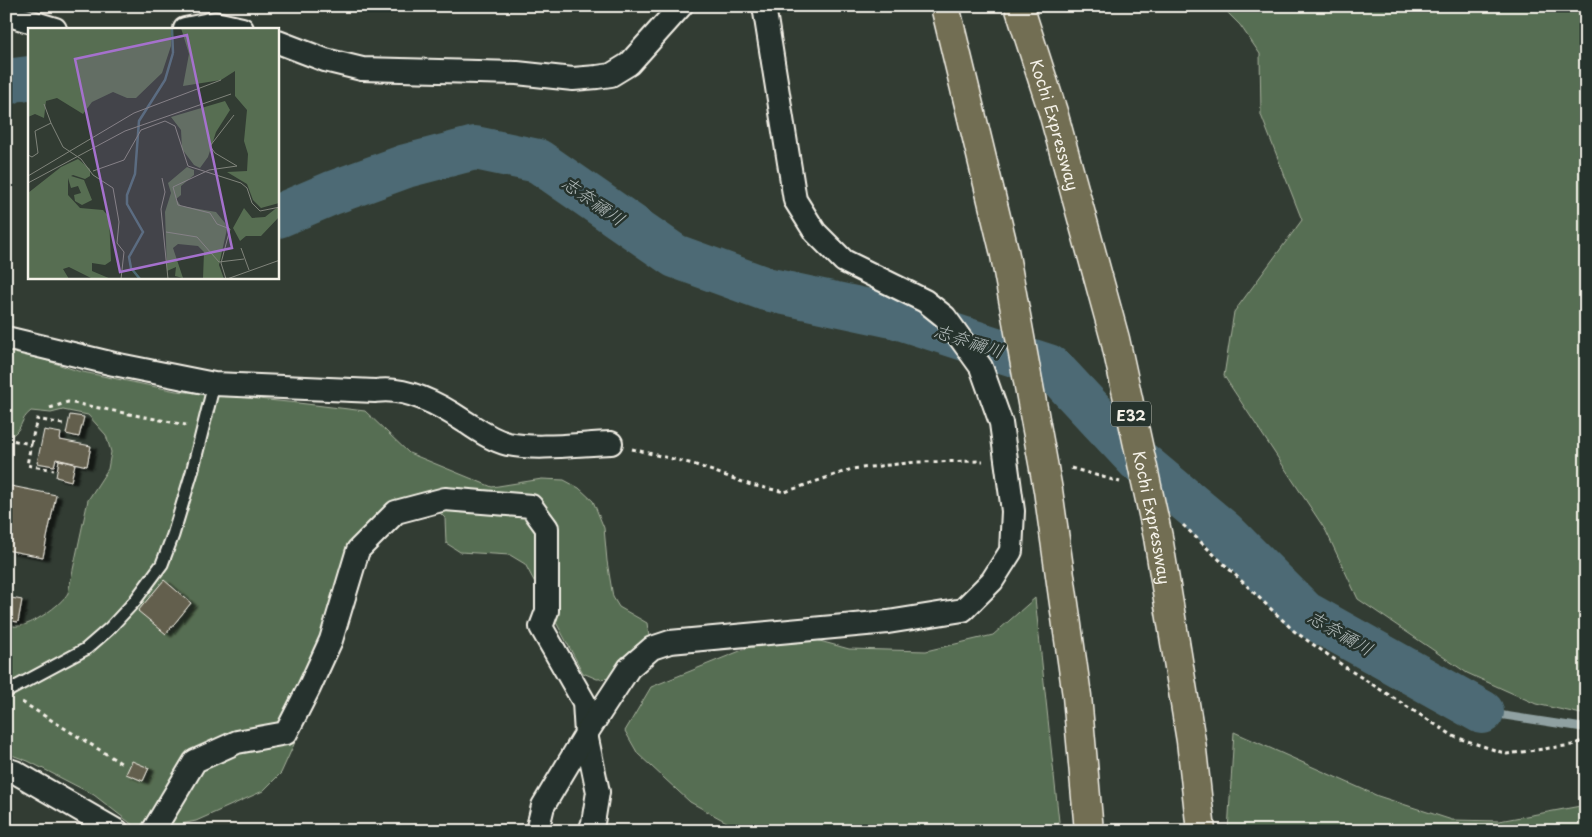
<svg xmlns="http://www.w3.org/2000/svg" width="1592" height="837" font-family="'Playpen Sans','Klee One',sans-serif">
  <style>
    .green { fill: #576e52; stroke: #a6b09d }
    .lines { fill: none; stroke-linecap: round; stroke-linejoin: round }
    .stream { stroke: #90a1a2; stroke-width: 8 }
    .river { stroke: #4e6b74; stroke-width: 44 }
    .building { fill: #645e4d; stroke: #f4f1e8; filter: url(#shadow) }
    .service-casing { stroke: #f4f1e8; stroke-width: 15 }
    .minor-casing { stroke: #f4f1e8; stroke-width: 26 }
    .path { stroke: #f4f1e8; stroke-width: 3; stroke-dasharray: 4 4; stroke-linecap: butt }
    .service { stroke: #26332d; stroke-width: 11 }
    .minor { stroke: #26332d; stroke-width: 22 }
    .motorway-bridge-casing { stroke: #f4f1e8; stroke-width: 31; stroke-linecap: butt }
    .motorway-bridge { stroke: #726e52; stroke-width: 28 }
    .labels { text-anchor: middle; dominant-baseline: central; stroke-width: 5; stroke-linejoin: round; paint-order: stroke }
    .shield { fill: #26332d; stroke: #b6b8b0; stroke-width: 1 }
    .shield-label { font-size: 15px; font-weight: bold; fill: #f4f1e8 }
    .street-label { font-size: 16px; fill: #f4f1e8; stroke: #26332d }
    .water-label { font-size: 18px; font-style: italic; fill: #b2bbba; stroke: #26332d }
    .inset-river { fill: none; stroke: #4e6b74; stroke-width: 2.5 }
    .inset-road { fill: none; stroke: #80847b; stroke-width: 1 }
    .view { fill: #a571cd; fill-opacity: 0.15; stroke: #a571cd; stroke-width: 2.5 }
    .inset-edge { fill: none; stroke: #f4f1e8; stroke-width: 2.5 }
  </style>
  <defs>
    <filter id="shadow"><feDropShadow dx="5.5" dy="3" stdDeviation="1" flood-color="#0009"/></filter>
  </defs>
  <rect width="100%" height="100%" fill="#323c33"/>
  <filter id="ink" filterUnits="userSpaceOnUse"><feTurbulence type="fractalNoise" baseFrequency=".02" numOctaves="2"/><feDisplacementMap in="SourceGraphic" scale="10" xChannelSelector="R" yChannelSelector="G"/><feConvolveMatrix kernelMatrix="1 2 1 2 8 2 1 2 1" color-interpolation-filters="sRGB"/></filter>
  <g filter="url(#ink)">
    <g class="green">
      <path d="M1221 6H1586V715L1536 704 1467 673 1358 599 1326 531 1224 376 1234 312 1302 220 1261 115 1260 54 1240 25Z"/>
      <path d="M6 347 78 371 176 391 298 403 365 411 409 453 492 487 542 479 564 480 579 488 593 501 604 528 607 561 613 597 619 607 647 623 649 637 615 678 597 679 583 673 525 564 510 555 460 552 446 543 445 518 437 510H418L377 538 364 562 319 689 281 773 263 791 196 821 147 831 134 826 94 795 28 761 6 753V624C10 625 14 627 18 626 31 626 61 605 68 593L88 500 108 469 111 452 106 435 88 415 63 410 51 413 31 411C19 420 24 428 11 436L6 435Z"/>
      <path d="M1035 598 1060 831H743L690 802 638 754 625 731 651 687 787 632 849 649 926 651 993 635Z"/>
      <path d="M1234 732 1378 796 1452 820 1499 821 1586 805V831H1228Z"/>
    </g>
    <g class="lines">
      <path class="stream" d="M1482 712 1586 728"/>
      <g class="river">
        <path d="M6 84 13 80 29 78"/>
        <path d="M278 216 332 193 406 166 475 148 538 161 675 256 766 289 897 317 1048 366 1054 370 1138 460 1224 532 1305 613 1482 712"/>
      </g>
    </g>
    <g class="building">
      <path d="M70 415 84 417 79 437 66 434Z"/>
      <path d="M44 430 61 433 60 440 91 446 87 466 56 459 54 466 37 463Z"/>
      <path d="M59 460 75 464 71 481 56 477Z"/>
      <path d="M6 485 56 495 43 557 6 550Z"/>
      <path d="M164 580 191 603 166 634 138 611Z"/>
      <path d="M6 597 22 600 18 622 6 620Z"/>
      <path d="M132 761 149 768 143 781 126 774Z"/>
    </g>
    <g class="lines">
      <defs>
        <path id="service" d="M6 692 86 649 109 629 134 602 162 564 173 535 192 472 214 384"/>
        <g id="minor">
          <path d="M6 14 55 29"/>
          <path d="M185 29 215 23 242 29"/>
          <path d="M278 42 325 60 362 69 517 73 573 79 597 77 611 75 629 64 681 6"/>
          <path d="M6 338 114 364 214 384 375 391C405 386 439 404 464 421 477 429 491 440 508 444 538 450 580 444 611 443"/>
          <path d="M6 769 15 772 117 831"/>
          <path d="M153 831 195 761 237 742 286 733 309 688 331 640 358 550 396 512 445 499 531 506 547 528V611L541 627 584 702 586 734 598 792 593 823 590 831"/>
          <path d="M537 831 543 806 586 734 629 668 652 648 670 642 888 622 963 610 992 581 1011 551 1013 511 1001 423 981 367 945 317 925 301 844 261 815 232 795 200 764 6"/>
        </g>
      </defs>
      <use href="#service" class="service-casing"/>
      <use href="#minor" class="minor-casing"/>
      <g class="path">
        <path d="M50 408 68 402 186 425"/>
        <path d="M6 439 31 444 27 465 54 470"/>
        <path d="M31 444 37 419 63 424"/>
        <path d="M632 449 693 464 751 485 785 492 852 469 917 462 983 461"/>
        <path d="M1071 468 1120 482"/>
        <path d="M1183 525 1294 631 1348 669 1455 737 1507 754 1572 745 1586 739"/>
        <path d="M22 702 124 765"/>
      </g>
      <use href="#service" class="service"/>
      <use href="#minor" class="minor"/>
      <defs>
        <g id="motorway-bridge">
          <path d="M945 6 1004 250 1048 490 1077 696 1089 831"/>
          <path id="s1" d="M1019 6 1053 112 1115 339 1158 537 1191 741 1201 831"/>
        </g>
      </defs>
      <use href="#motorway-bridge" class="motorway-bridge-casing"/>
      <use href="#motorway-bridge" class="motorway-bridge"/>
    </g>
  </g>
  <g class="labels">
    <rect class="shield" x="1111" y="401.5" width="40" height="25" rx="4"/>
    <g class="shield-label">
      <text x="1131" y="414">E32</text>
    </g>
    <g class="street-label">
      <text stroke="none"><textPath href="#s1" startOffset="124">Kochi Expressway</textPath></text>
      <text stroke="none"><textPath href="#s1" startOffset="529">Kochi Expressway</textPath></text>
    </g>
    <g class="water-label">
      <text transform="translate(594 200) rotate(35)">志奈禰川</text>
      <text transform="translate(969 340) rotate(18)">志奈禰川</text>
      <text transform="translate(1341 632) rotate(30)">志奈禰川</text>
    </g>
  </g>
  <g transform="translate(28 28)">
    <rect width="251" height="251" fill="#323c33"/>
    <path d="M0 0H143V18L134 45 108 70H99L85 64 64 74 55 86 29 70 18 73 16 90 7 86 0 89ZM153 0H251V175L233 180 225 172 219 156 199 144 219 143 220 126 216 113 219 82 207 68V43L193 52 155 58 161 26ZM197 73 202 82 188 104 180 129 172 140 166 137 154 121 153 102 143 89ZM50 131 62 141V148L57 151 45 147 43 148 56 152 64 172 54 177 47 173 46 167 53 165 50 158 43 160 40 150V167L52 180 75 182 81 189 83 233 77 237 64 235V243L83 251H65L41 239 35 241 41 251H0V165L33 139ZM159 139 166 142V147L153 158V167L148 171 153 178 188 184 197 195 199 201 191 237 196 251H175L176 224 170 218 150 216 145 220 155 250 147 248 148 239 139 243 137 184 143 165 140 155ZM251 178V189L233 208H218L212 213 205 200 216 180 224 190 237 189Z" fill="#576e52"/>
    <path class="inset-river" d="M144 0 145 25M112 251 103 240 101 229 115 204 99 176V167L107 146 111 93 137 52 145 25"/>
    <path class="inset-road" d="M16 76 23 95M0 127 4 129 10 125 7 103 23 95 35 119 53 131 65 147 85 160 91 194 89 215 96 224 93 251M65 143 96 132 113 102 137 93 147 98 160 138 213 155 219 160 224 175 232 183 252 179M0 148 106 85 193 52M134 150 137 164 133 181 140 251M0 155 97 103 203 66M138 204 169 209 191 234 216 231M213 220 221 242M198 251 193 235 202 201 189 196 182 185 150 177 145 159 181 142 209 138 187 125 182 118 206 87M199 251 252 232"/>
    <path class="view" d="M159 7 204 220 92 244 47 31Z"/>
    <rect width="251" height="251" class="inset-edge"/>
  </g>
  <rect width="1592" height="837" fill="none" stroke="#26332d" stroke-width="25"/>
  <rect x="12" y="12" width="1567" height="812" fill="none" stroke="#f4f1e8" stroke-width="2" filter="url(#ink)"/>
</svg>
